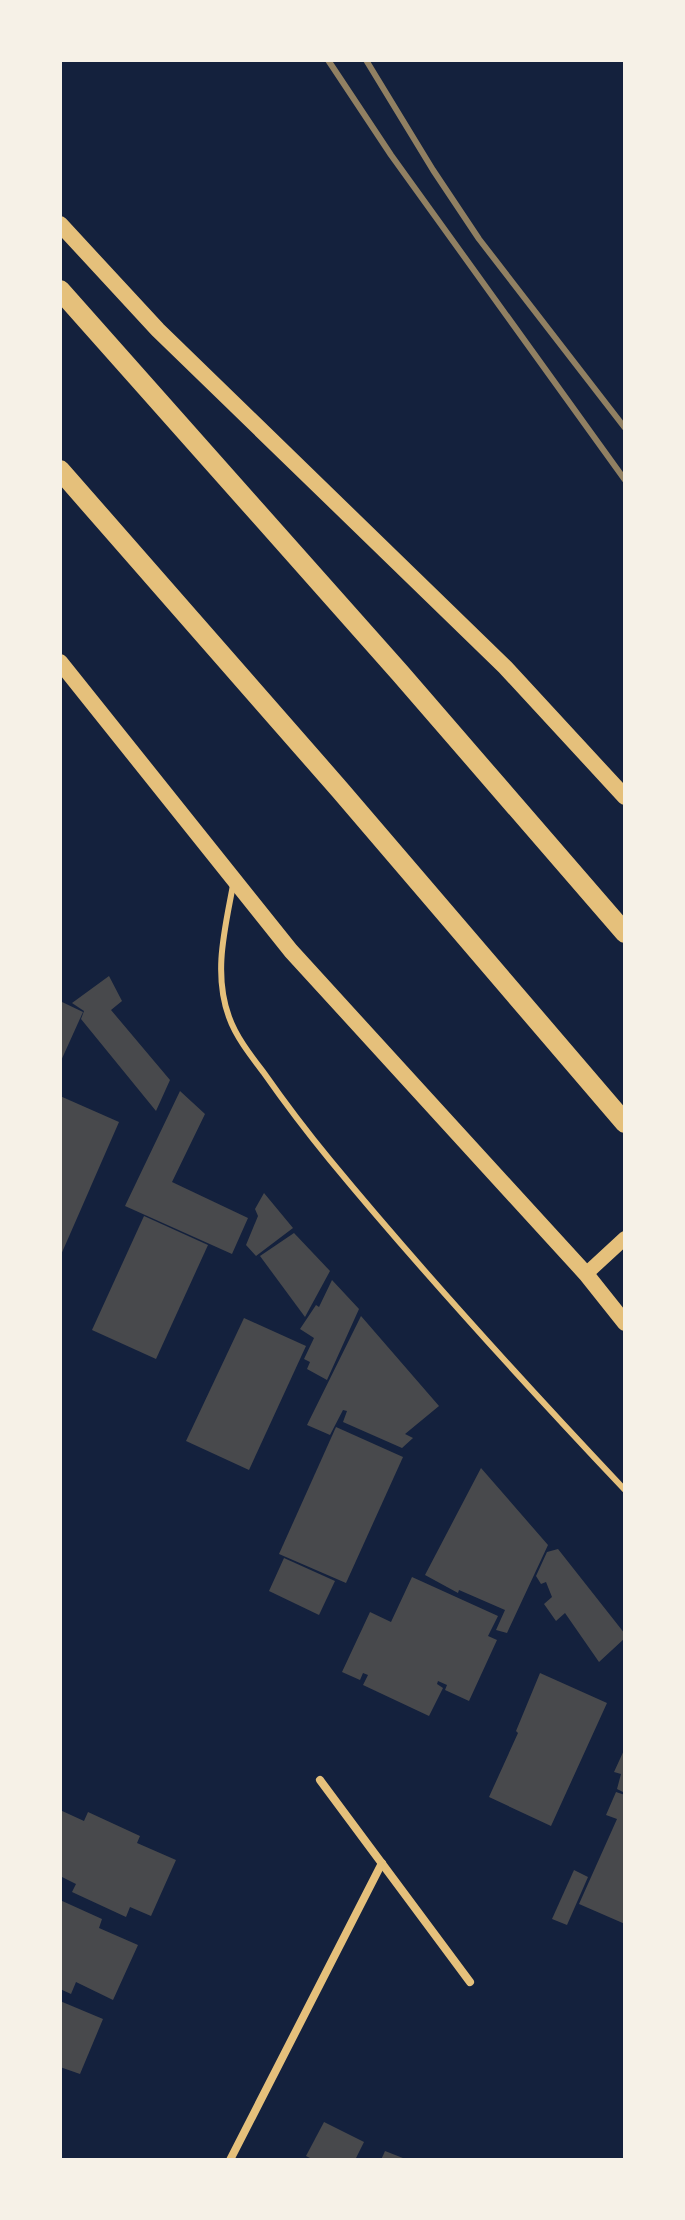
<svg xmlns="http://www.w3.org/2000/svg" width="685" height="2220" font-family="Roboto,sans-serif">
  <style>
    .building { fill: #48494c }
    .lines { fill: none; stroke-linecap: round; stroke-linejoin: round }
    .service { stroke: #e5c07b; stroke-width: 6 }
    .minor { stroke: #e5c07b; stroke-width: 8 }
    .tertiary { stroke: #e5c07b; stroke-width: 14 }
    .secondary { stroke: #e5c07b; stroke-width: 16 }
    .primary { stroke: #e5c07b; stroke-width: 20 }
    .rail { stroke: #918062; stroke-width: 6 }
  </style>
  <rect width="100%" height="100%" fill="#14213d"/>
  <g class="building">
    <path d="M109 976 122 1001 111 1010 170 1080 156 1111 81 1019 84 1011 72 1003Z"/>
    <path d="M60 1001 83 1012 60 1063Z"/>
    <path d="M180 1091 205 1114 172 1182 248 1218 232 1254 125 1206Z"/>
    <path d="M60 1096 119 1122 60 1257Z"/>
    <path d="M264 1193 293 1228 256 1256 246 1245 258 1216 255 1209Z"/>
    <path d="M144 1216 208 1245 156 1359 92 1330Z"/>
    <path d="M294 1233 330 1271 305 1317 260 1256Z"/>
    <path d="M332 1280 359 1309 327 1380 307 1369 310 1362 304 1359 314 1338 300 1329 316 1305 319 1307Z"/>
    <path d="M361 1316 439 1406 405 1434 413 1438 402 1448 343 1422 347 1411 343 1410 330 1435 307 1425Z"/>
    <path d="M244 1318 306 1346 249 1470 186 1441Z"/>
    <path d="M336 1427 403 1457 346 1583 279 1554Z"/>
    <path d="M481 1468 548 1545 507 1633 496 1630 505 1610 459 1590 458 1593 425 1575Z"/>
    <path d="M558 1549 625 1634V1638L599 1662 565 1613 556 1621 544 1604 552 1597 546 1582 541 1584 536 1576 547 1552Z"/>
    <path d="M284 1558 335 1581 319 1615 269 1591Z"/>
    <path d="M412 1577 498 1616 488 1636 497 1640 469 1701 445 1690 447 1685 438 1681 437 1684 443 1688 429 1716 363 1685 368 1675 363 1673 360 1680 342 1672 370 1612 391 1622Z"/>
    <path d="M540 1673 607 1703 551 1826 489 1797 518 1733 516 1731Z"/>
    <path d="M625 1748V1787L623 1792 617 1789 621 1774 614 1772Z"/>
    <path d="M616 1792 625 1795V1924L579 1904 617 1819 606 1815Z"/>
    <path d="M60 1810 84 1821 88 1812 140 1836 137 1843 176 1860 151 1916 130 1907 126 1917 72 1892 76 1884 60 1876Z"/>
    <path d="M574 1870 588 1877 567 1925 552 1919Z"/>
    <path d="M60 1900 102 1919 99 1928 138 1945 113 2000 76 1982 71 1994 60 1989Z"/>
    <path d="M60 2001 103 2019 80 2074 60 2067Z"/>
    <path d="M324 2122 364 2142 355 2160H314L306 2156Z"/>
    <path d="M385 2151 408 2160H381Z"/>
  </g>
  <g class="lines">
    <path class="service" d="M233 885C225 929 213 973 229 1017 236 1037 251 1056 264 1073 285 1103 307 1132 330 1160 424 1274 524 1383 625 1490"/>
    <g class="minor">
      <path d="M320 1780 470 1982"/>
      <path d="M230 2160 382 1863"/>
    </g>
    <path class="tertiary" d="M586 1274 625 1238"/>
    <g class="secondary">
      <path d="M60 224 158 330 505 667 625 797"/>
      <path d="M60 662 291 951 586 1274 625 1323"/>
    </g>
    <g class="primary">
      <path d="M60 290 400 673 625 933"/>
      <path d="M60 470 340 790 625 1123"/>
    </g>
    <g class="rail">
      <path d="M328 60 391 155 625 480"/>
      <path d="M366 60 433 170 479 239 625 428"/>
    </g>
  </g>
  <rect width="685" height="2220" fill="none" stroke="#f6f1e7" stroke-width="124"/>
</svg>
